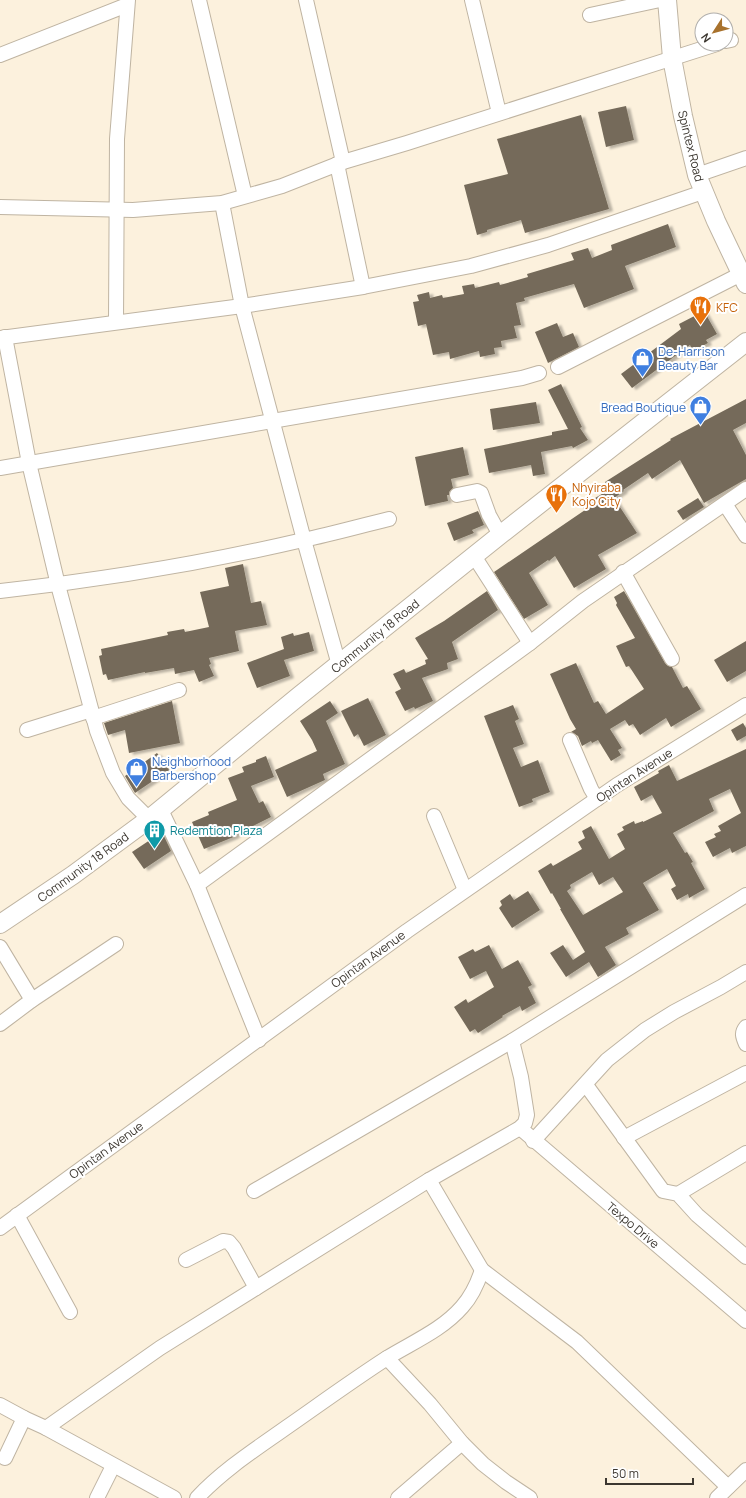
<svg xmlns="http://www.w3.org/2000/svg" width="746" height="1498" font-family="Manrope,sans-serif">
  <style>
    .building { fill: #756b5a; fill-rule: evenodd; filter: url(#shadow) }
    .lines { fill: none; stroke-linecap: round; stroke-linejoin: round }
    .minor-casing { stroke: #bfb4a2; stroke-width: 16 }
    .major-casing { stroke: #bfb4a2; stroke-width: 20 }
    .minor { stroke: #fff; stroke-width: 14 }
    .major { stroke: #fff; stroke-width: 18 }
    .labels { text-anchor: middle; dominant-baseline: central; stroke-width: 4; stroke-linejoin: round; paint-order: stroke }
    .street-label { font-size: 12px; fill: #3c3730; stroke: #fff }
    .food-label { font-size: 12px; fill: #c56008; stroke: #fff; text-anchor: start }
    .shop-label { font-size: 12px; fill: #366cbe; stroke: #fff; text-anchor: start }
    .culture-label { font-size: 12px; fill: #0d838f; stroke: #fff; text-anchor: start }
  </style>
  <defs>
    <filter id="shadow"><feDropShadow dx="4" dy="2" stdDeviation="1" flood-color="#0004"/></filter>
  </defs>
  <rect width="100%" height="100%" fill="#fcf1dd"/>
  <g class="building">
    <path d="M626 106 634 140 606 147 598 112Z"/>
    <path d="M581 115 609 209 525 233 521 220 487 230V232L477 235 464 185 508 174 497 139Z"/>
    <path d="M668 224 676 247 625 266 634 289 584 308 574 284 524 298 525 301 516 303 521 325 514 326 517 338 501 341 502 347 494 348 495 354 480 357 479 351 450 359 449 352 433 355 426 324 418 326 413 302 419 301 417 295 429 292 430 298 442 295 443 298 464 294 462 286 474 284 475 288 499 282 500 285 528 277 527 274 574 260 571 253 588 248 592 258 612 250 611 245Z"/>
    <path d="M704 311 717 334 706 340 708 343 693 351 690 345 632 388 621 374 681 329 679 324Z"/>
    <path d="M557 323 563 337 573 333 579 347 548 363 535 332Z"/>
    <path d="M561 384 582 427 580 428 588 440 573 448 572 446 541 452 545 474 533 476 531 465 489 473 484 449 552 435V432L568 429 548 390Z"/>
    <path d="M746 399V423L733 430 746 455V479L704 503 680 460 652 479 648 473 623 490 624 491 614 498 637 533 598 555 606 569 574 588 555 556 549 561 548 560 529 573 548 605 524 619 494 572 585 510 582 506 610 489 605 482 671 440 670 439Z"/>
    <path d="M536 402 540 423 493 430 490 409Z"/>
    <path d="M463 447 469 475 451 479 453 488 449 492V495H447L448 501 425 506 415 457Z"/>
    <path d="M698 498 704 507 683 520 677 511Z"/>
    <path d="M478 511 484 525 472 530 474 533 454 541 447 523Z"/>
    <path d="M243 564 251 603 261 601 267 625 235 631 239 651 209 658 211 664 209 665 214 676 199 682 194 670 175 674 174 668 145 673V672L108 680 106 674 103 675 99 656 102 655 101 649 168 635 167 632 184 629 185 632 209 627 200 592 229 586 225 568Z"/>
    <path d="M487 591 498 610 452 642 458 659 447 663 448 669 422 678 433 701 415 709 414 707 405 711 395 692 401 689 393 674 404 669 406 673 426 664 425 660 428 659 415 638 444 621Z"/>
    <path d="M624 591 665 663 668 666 672 667 683 688 687 686 701 709 671 727 666 718 640 735 633 724 629 726 625 720 610 729 622 748 618 750 621 755 611 761 598 740 592 743 591 741 582 746 578 736 571 732 576 729 570 719 550 674 576 663 594 703 598 701 606 714 644 689 629 666 626 667 616 646 635 638 616 605 617 603 614 597Z"/>
    <path d="M309 632 314 651 284 660 290 676 257 688 247 663 284 649 281 637 293 633 294 636Z"/>
    <path d="M746 641V671L727 682 714 660Z"/>
    <path d="M368 698 386 735 364 746 358 734 354 737 341 711Z"/>
    <path d="M172 701 180 743 129 753 125 730 108 735 104 723Z"/>
    <path d="M330 701 338 713 326 721 345 764 323 774 325 780 287 797 275 770 317 751 312 740 300 721Z"/>
    <path d="M513 705 519 719 515 721 524 744 513 748 521 767 538 760 550 792 532 799 533 802 519 807 484 716Z"/>
    <path d="M743 723 746 728V736L737 741 731 730Z"/>
    <path d="M746 749V846L732 853 730 848 713 857 705 842 716 837 714 834 721 831 718 826 741 813 730 789 709 799 714 811 673 833 685 853 687 852 693 862 691 863 705 889 689 898 688 894 677 900 671 889 676 886 667 869 643 883 659 910 626 928 629 934 605 947 616 965 598 977 589 962 566 977 550 953 563 945 573 960 585 952 560 909H561L552 893 551 894 538 871 551 863 553 866 582 849 578 842 585 838 582 831 591 826 609 859 625 849 617 834 624 830 622 827 634 821 635 824 643 821V822L662 813 652 795 641 801 634 787 659 773 658 771 669 765 677 781ZM592 872 599 885 613 877 623 892 583 915 567 891 571 888 570 885Z"/>
    <path d="M157 753 169 770 135 793 125 776Z"/>
    <path d="M266 756 274 777 251 786 259 803 263 801 271 817 235 835 236 836 204 849 192 822 209 815 208 812 237 800 228 778 244 772 242 767 256 762V760Z"/>
    <path d="M162 832 171 851 144 869 132 852Z"/>
    <path d="M528 891 540 910 512 928 499 908 502 905 500 901 510 894 514 900Z"/>
    <path d="M489 945 502 969 518 960 532 985 528 987 536 1003 522 1011 520 1006 502 1016 503 1017 478 1033 475 1029 470 1032 454 1007 466 999 468 1003 494 987 486 971 470 979 458 957 473 949 475 952Z"/>
  </g>
  <g class="lines">
    <defs>
      <g id="minor">
        <path d="M199 0 245 196"/>
        <path d="M306 0 343 162"/>
        <path d="M472 0 499 113"/>
        <path d="M590 15 660 0"/>
        <path d="M726 41 731 40"/>
        <path d="M0 55 127 5"/>
        <path d="M337 164 363 287"/>
        <path d="M697 175 746 158"/>
        <path d="M222 203 242 306 304 540 339 665"/>
        <path d="M0 207 133 210 222 203 282 186 343 162 407 143 717 44"/>
        <path d="M116 322 117 139 128 0"/>
        <path d="M5 337 29 463 58 585 97 731 113 773 128 798 149 819"/>
        <path d="M0 338 242 306 363 287 471 266 548 245 703 192"/>
        <path d="M558 367 741 274"/>
        <path d="M0 468 522 378 539 373"/>
        <path d="M457 495 477 491 481 493 489 515 500 535"/>
        <path d="M725 504 746 536"/>
        <path d="M474 556 530 643"/>
        <path d="M623 572 672 659"/>
        <path d="M0 591C101 580 204 563 303 540 332 534 360 526 389 519"/>
        <path d="M93 718 179 690"/>
        <path d="M27 730 91 710"/>
        <path d="M570 740 591 789 597 799"/>
        <path d="M161 810 197 885 259 1040"/>
        <path d="M434 816 465 890"/>
        <path d="M197 885 530 643 583 601 746 489"/>
        <path d="M0 947 32 1000"/>
        <path d="M0 1024 32 1000 116 944"/>
        <path d="M746 1027C741 1033 743 1037 746 1044"/>
        <path d="M586 1085 663 1191 678 1194 697 1215 746 1257"/>
        <path d="M520 1128 746 1321"/>
        <path d="M624 1138 746 1073"/>
        <path d="M533 1141 607 1060 645 1030 674 1012 721 987 746 972"/>
        <path d="M429 1180 482 1270 577 1342 728 1487"/>
        <path d="M254 1191 512 1041 746 895"/>
        <path d="M678 1194 746 1153"/>
        <path d="M17 1215 70 1312"/>
        <path d="M0 1228 407 931 617 785 746 705"/>
        <path d="M186 1260 223 1241 229 1242 234 1248 256 1288"/>
        <path d="M387 1358 430 1404 462 1443 483 1464 506 1482 530 1498"/>
        <path d="M0 1405 24 1418 46 1428 174 1498"/>
        <path d="M46 1428 160 1348 429 1180 520 1128 525 1123 527 1115 521 1077 512 1041"/>
        <path d="M5 1458 24 1418"/>
        <path d="M97 1498 113 1466"/>
        <path d="M197 1498C223 1470 256 1449 287 1427 320 1404 353 1380 387 1358 413 1342 442 1330 462 1307 472 1296 477 1285 482 1270"/>
        <path d="M398 1498 462 1443"/>
        <path d="M717 1498 746 1470"/>
      </g>
      <g id="major">
        <path d="M667 0 672 58 683 116 697 175 716 221 746 284"/>
        <path d="M0 924 73 875 149 819 299 696 500 535 746 342"/>
      </g>
    </defs>
    <use href="#minor" class="minor-casing"/>
    <use href="#major" class="major-casing"/>
    <use href="#minor" class="minor"/>
    <use href="#major" class="major"/>
  </g>
  <defs>
    <symbol id="restaurant-pin" viewBox="-11 -11 22 30"><path d="M0 17L-7.5 6A9.5 9.5 0 1 1 7.5 6Z" fill="#e8710a" stroke="#fff"/><path d="M-5-6h1v4h1v-4h1v4h1v-4h1v5L-1.5 .5V6h-2V.5L-5-1ZM5-6V6H3V1.5H1.5Q1.5-4 5-6Z" fill="#fff"/></symbol>
    <symbol id="shop-pin" viewBox="-11 -11 22 30"><path d="M0 17L-7.5 6A9.5 9.5 0 1 1 7.5 6Z" fill="#3f7fe0" stroke="#fff"/><path d="M-5-2.5h2.3a2.7 3.5 0 0 1 5.4 0H5L5.5 6h-11ZM-1.5-2.5h3a1.5 2.3 0 0 0-3 0Z" fill="#fff"/></symbol>
    <symbol id="building-pin" viewBox="-11 -11 22 30"><path d="M0 17L-7.5 6A9.5 9.5 0 1 1 7.5 6Z" fill="#0f9aa8" stroke="#fff"/><path d="M-4-6H4V6H1V3H-1V6H-4ZM-2.5-4.3h1.7v1.8h-1.7ZM.8-4.3h1.7v1.8H.8ZM-2.5-1h1.7V.8h-1.7ZM.8-1h1.7V.8H.8Z" fill="#fff"/></symbol>
  </defs>
  <g fill-rule="evenodd">
    <use href="#restaurant-pin" x="688" y="294" width="25" height="34"/>
    <use href="#shop-pin" x="630" y="346" width="25" height="34"/>
    <use href="#shop-pin" x="688" y="394" width="25" height="34"/>
    <use href="#restaurant-pin" x="544" y="482" width="25" height="34"/>
    <use href="#shop-pin" x="124" y="756" width="25" height="34"/>
    <use href="#building-pin" x="142" y="818" width="25" height="34"/>
  </g>
  <g class="labels">
    <g class="street-label">
      <text transform="translate(691 146) rotate(76)">Spintex Road</text>
      <text transform="translate(375 636) rotate(-39)">Community 18 Road</text>
      <text transform="translate(634 775) rotate(-33)">Opintan Avenue</text>
      <text transform="translate(83 867) rotate(-36)">Community 18 Road</text>
      <text transform="translate(368 959) rotate(-36)">Opintan Avenue</text>
      <text transform="translate(106 1150) rotate(-36)">Opintan Avenue</text>
      <text transform="translate(633 1225) rotate(40)">Texpo Drive</text>
    </g>
    <g class="food-label">
      <text x="716" y="307">KFC</text>
      <text x="572" y="487">Nhyiraba<tspan x="572" dy="14">Kojo City</tspan></text>
    </g>
    <g class="shop-label">
      <text x="658" y="351">De-Harrison<tspan x="658" dy="14">Beauty Bar</tspan></text>
      <text x="686" y="407" text-anchor="end">Bread Boutique</text>
      <text x="152" y="761">Neighborhood<tspan x="152" dy="14">Barbershop</tspan></text>
    </g>
    <g class="culture-label">
      <text x="170" y="830">Redemtion Plaza</text>
    </g>
  </g>
  <g transform="translate(714 32) rotate(234)"><circle r="19" fill="#ffffff" stroke="#b1afac"/>
  <path d="M0-3L7 15L0 10L-7 15Z" fill="#a8722d"/>
  <text y="-6" font-size="11" font-weight="bold" text-anchor="middle" fill="#3c3730">N</text>
  </g>
  <path d="M606 1478v6h87v-6" fill="none" stroke="#3c3730" stroke-width="2"/>
  <text x="612" y="1478" font-size="12" fill="#3c3730" stroke="#ffffff" stroke-width="3" paint-order="stroke">50 m</text>
</svg>
